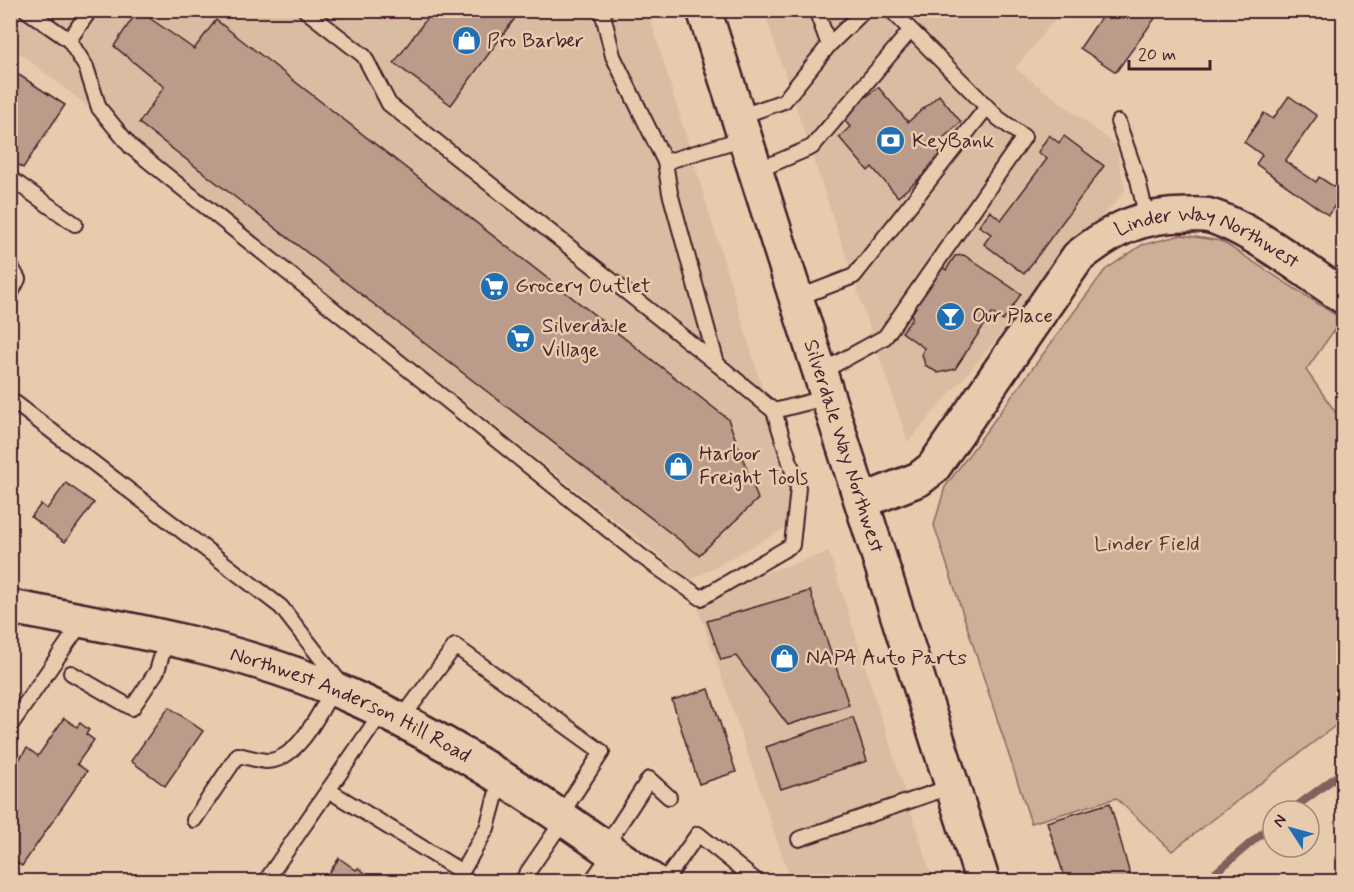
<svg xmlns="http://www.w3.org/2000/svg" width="1354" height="892" font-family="Mynerve,sans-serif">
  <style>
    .built { fill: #d9bda2 }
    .green { fill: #cdaf98; stroke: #8c6762; stroke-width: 1.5 }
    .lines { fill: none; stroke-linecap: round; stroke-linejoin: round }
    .stream { stroke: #845f5c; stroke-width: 8 }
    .building { fill: #bb9b89; stroke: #4a1f2b; stroke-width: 1.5 }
    .service-casing { stroke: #4a1f2b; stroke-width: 18 }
    .tertiary-casing { stroke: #4a1f2b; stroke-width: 38 }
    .secondary-casing { stroke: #4a1f2b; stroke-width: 38 }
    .service { stroke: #e6cbad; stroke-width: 14 }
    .tertiary { stroke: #e6cbad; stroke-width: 33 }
    .secondary { stroke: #e6cbad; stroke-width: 33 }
    .labels { text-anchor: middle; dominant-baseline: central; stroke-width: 5; stroke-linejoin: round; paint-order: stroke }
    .poi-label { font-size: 21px; fill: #4a1f2b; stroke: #e6cbad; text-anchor: start }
    .street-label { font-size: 21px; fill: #4a1f2b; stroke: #e6cbad }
    .park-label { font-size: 21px; fill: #5e353b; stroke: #e6cbad }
  </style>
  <rect width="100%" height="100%" fill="#e6cbad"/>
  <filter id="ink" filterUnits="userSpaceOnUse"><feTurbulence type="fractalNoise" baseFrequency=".0167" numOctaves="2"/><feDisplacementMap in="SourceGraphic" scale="12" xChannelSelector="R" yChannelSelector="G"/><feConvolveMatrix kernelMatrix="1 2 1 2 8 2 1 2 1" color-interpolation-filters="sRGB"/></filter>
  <g filter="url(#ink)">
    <g class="built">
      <path d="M10 11H648L802 519 691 580 11 46Z"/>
      <path d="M764 11H1062L1015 68 1116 145 1125 191 908 442Z"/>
      <path d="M829 552 933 881H791L694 596Z"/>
    </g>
    <path class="green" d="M1182 235 1221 241 1342 319 1306 370 1343 423 1344 719 1172 851 1116 798 1031 823 934 525 945 487 1105 270 1142 245Z"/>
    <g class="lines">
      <g class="stream">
        <path d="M1290 811 1344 771"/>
        <path d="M1208 879 1273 824"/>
      </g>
    </g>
    <g class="building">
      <path d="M138 10 194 49 216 20 728 419 758 499 699 555 139 123 164 87 114 46Z"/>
      <path d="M433 10H521L451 105 394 63Z"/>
      <path d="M1106 10H1147L1156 17 1116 72 1080 48Z"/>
      <path d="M10 69 65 105 23 168 10 159Z"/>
      <path d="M878 87 908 122 939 95 961 122 934 146 944 157 898 197 872 167 868 171 839 137 850 127 842 117Z"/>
      <path d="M1289 96 1317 116 1285 161 1316 182 1319 177 1344 193 1328 215 1256 164 1262 155 1244 142 1264 113 1273 119Z"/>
      <path d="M1049 135 1059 143 1064 136 1104 166 1024 274 984 244 991 234 979 226 990 211 1001 220 1047 159 1038 152Z"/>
      <path d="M964 255 1021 294 1003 321 992 313 955 369 938 373 925 365 922 354 924 348 902 332 912 319V313L921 299 919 297 940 265 946 270 955 256Z"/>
      <path d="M66 483 94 503 65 542 31 517 41 504 47 509Z"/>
      <path d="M810 591 849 705 788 725 736 656 721 660 707 621Z"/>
      <path d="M709 689 736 772 699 784 672 700Z"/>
      <path d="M169 707 203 731 165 786 131 761Z"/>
      <path d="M853 717 867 761 781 789 766 747Z"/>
      <path d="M64 718 77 727 80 723 89 730 86 734 94 740 77 764 87 771 22 866 10 859V773L27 748 38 756Z"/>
      <path d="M1110 803 1132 882H1066L1047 822Z"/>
      <path d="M339 858 356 870 358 868 378 882H323Z"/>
    </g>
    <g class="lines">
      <defs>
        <g id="service">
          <path d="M26 10 69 40 90 10"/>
          <path d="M305 10 364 56 389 104 717 364"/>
          <path d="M602 10 613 56 665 162 745 138"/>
          <path d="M816 10 829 45"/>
          <path d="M69 40 86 67 99 108 131 147 641 556 701 598 792 545 798 488 774 411 717 364 670 193 665 162"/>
          <path d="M739 117 784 101 829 45 865 10"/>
          <path d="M1118 122 1138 180 1147 219"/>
          <path d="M756 171 812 147 910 31"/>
          <path d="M10 178 75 224"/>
          <path d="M10 265 18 279 10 295"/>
          <path d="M797 298 854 276 987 107"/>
          <path d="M821 372 885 337 1024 137 998 118 891 10"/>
          <path d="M10 399 281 607 341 684"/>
          <path d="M774 411 829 397"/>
          <path d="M71 673 132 708 157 671 167 638"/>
          <path d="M400 721 455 646 602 752 560 816"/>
          <path d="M10 726 82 622"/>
          <path d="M328 790 462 872"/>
          <path d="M194 820 238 755C247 757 257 760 266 761 297 762 320 712 333 689"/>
          <path d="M799 839 953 786"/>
          <path d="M605 847 649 779 669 797"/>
          <path d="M265 882 382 712"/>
          <path d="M456 882 487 828 501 777"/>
          <path d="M521 882 564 819"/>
          <path d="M591 882 612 852"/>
          <path d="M664 882 698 834 755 880"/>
        </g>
        <g id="tertiary">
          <path id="s1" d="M863 501 919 479 933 468 1078 257C1113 229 1141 215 1187 215 1194 215 1203 214 1210 216 1251 228 1307 272 1344 297"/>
        </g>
        <g id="secondary">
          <path id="s2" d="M704 10 983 882"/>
          <path id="s3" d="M10 607C125 628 241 648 348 695 458 743 557 813 654 882"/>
        </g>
      </defs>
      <use href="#service" class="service-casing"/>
      <use href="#tertiary" class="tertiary-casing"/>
      <use href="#secondary" class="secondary-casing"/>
      <use href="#service" class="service"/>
      <use href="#tertiary" class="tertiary"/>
      <use href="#secondary" class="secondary"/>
    </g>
  </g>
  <defs>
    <symbol id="shop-disc" viewBox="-11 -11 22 22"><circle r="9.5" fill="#1f6fb2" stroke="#e6cbad"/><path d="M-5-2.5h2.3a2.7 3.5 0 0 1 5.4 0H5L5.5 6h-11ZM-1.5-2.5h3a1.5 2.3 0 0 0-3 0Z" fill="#fff"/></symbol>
    <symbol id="bank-disc" viewBox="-11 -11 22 22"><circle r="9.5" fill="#1f6fb2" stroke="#e6cbad"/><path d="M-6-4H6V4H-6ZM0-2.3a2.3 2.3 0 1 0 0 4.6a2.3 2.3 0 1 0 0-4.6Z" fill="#fff"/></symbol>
    <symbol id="supermarket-disc" viewBox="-11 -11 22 22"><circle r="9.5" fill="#1f6fb2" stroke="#e6cbad"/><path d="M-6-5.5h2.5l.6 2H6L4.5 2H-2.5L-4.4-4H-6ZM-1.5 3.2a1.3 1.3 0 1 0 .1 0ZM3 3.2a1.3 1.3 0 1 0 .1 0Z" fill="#fff"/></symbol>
    <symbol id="bar-disc" viewBox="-11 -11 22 22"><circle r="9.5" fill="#1f6fb2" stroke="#e6cbad"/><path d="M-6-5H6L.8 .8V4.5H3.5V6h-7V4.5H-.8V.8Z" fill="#fff"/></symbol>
  </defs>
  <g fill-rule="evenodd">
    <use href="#shop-disc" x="450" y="24" width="33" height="33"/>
    <use href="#bank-disc" x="874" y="124" width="33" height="33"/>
    <use href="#supermarket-disc" x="478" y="270" width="33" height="33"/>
    <use href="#bar-disc" x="934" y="300" width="33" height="33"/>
    <use href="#supermarket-disc" x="504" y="322" width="33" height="33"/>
    <use href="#shop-disc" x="662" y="450" width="33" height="33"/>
    <use href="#shop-disc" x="768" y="642" width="33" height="33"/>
  </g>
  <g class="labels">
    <g class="poi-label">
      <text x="487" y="41">Pro Barber</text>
      <text x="912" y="141">KeyBank</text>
      <text x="515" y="286">Grocery Outlet</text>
      <text x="972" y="316">Our Place</text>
      <text x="542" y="326">Silverdale<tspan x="542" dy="24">Village</tspan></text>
      <text x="699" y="454">Harbor<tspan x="699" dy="24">Freight Tools</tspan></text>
      <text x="806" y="658">NAPA Auto Parts</text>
    </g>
    <g class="street-label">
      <text stroke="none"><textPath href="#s1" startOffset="478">Linder Way Northwest</textPath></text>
      <text stroke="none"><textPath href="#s2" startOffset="458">Silverdale Way Northwest</textPath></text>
      <text stroke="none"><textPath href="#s3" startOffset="356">Northwest Anderson Hill Road</textPath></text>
    </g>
    <g class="park-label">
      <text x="1147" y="544">Linder Field</text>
    </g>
  </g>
  <rect width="1354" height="892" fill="none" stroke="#e6cbad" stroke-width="36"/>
  <rect x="18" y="18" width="1318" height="856" fill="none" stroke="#4a1f2b" stroke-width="2" filter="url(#ink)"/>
  <g transform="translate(1291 829) rotate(306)"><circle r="28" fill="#e6cbad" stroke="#a88679" stroke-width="1.5"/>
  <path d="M0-4.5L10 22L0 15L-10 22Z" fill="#1f6fb2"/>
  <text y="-9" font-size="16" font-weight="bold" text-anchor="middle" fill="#4a1f2b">N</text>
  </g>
  <path d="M1129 60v9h81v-9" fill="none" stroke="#4a1f2b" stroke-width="3"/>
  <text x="1138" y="60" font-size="18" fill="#4a1f2b" stroke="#e6cbad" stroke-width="4.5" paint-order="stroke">20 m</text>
</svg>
